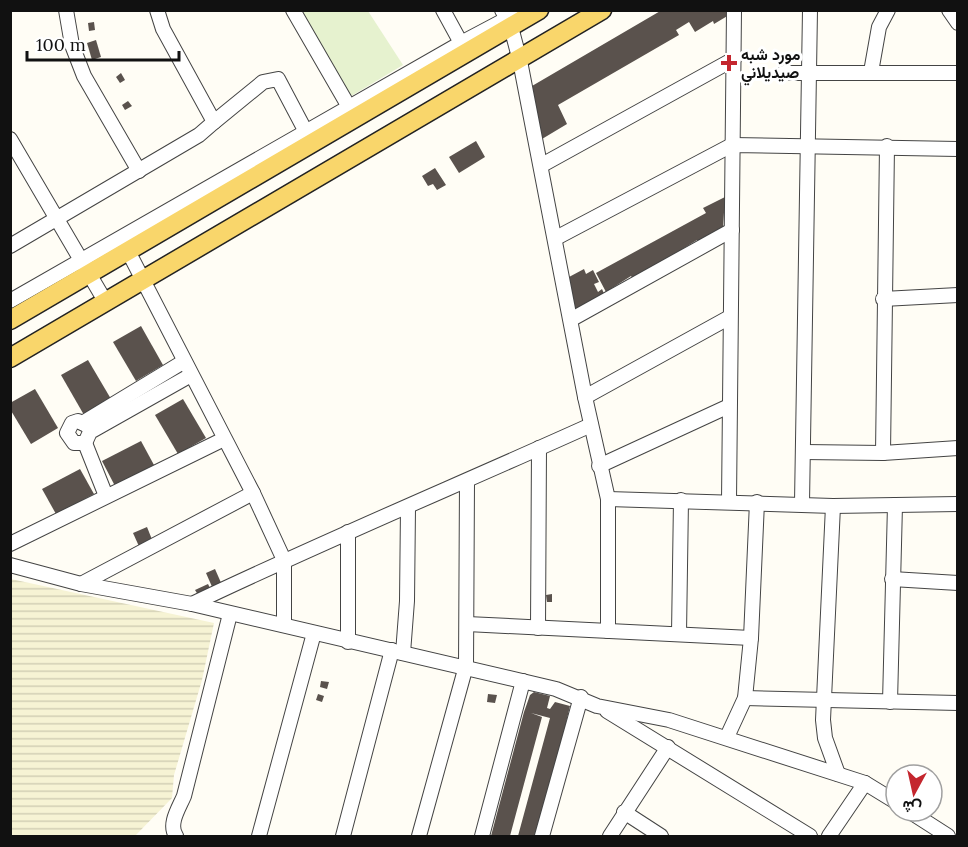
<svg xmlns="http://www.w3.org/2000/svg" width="968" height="847" font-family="Lora,Vazirmatn,serif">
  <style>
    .farmland { fill: url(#farmland-rules) }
    .pitch { fill: #e6f2cf }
    .building { fill: #5a524d }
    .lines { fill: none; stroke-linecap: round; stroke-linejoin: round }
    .minor-casing { stroke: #444; stroke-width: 16 }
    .major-casing { stroke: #222; stroke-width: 21 }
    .minor { stroke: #fff; stroke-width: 14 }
    .major { stroke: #f9d66b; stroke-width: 18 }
    .poi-dot { fill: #c4262e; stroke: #fff; stroke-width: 2 }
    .labels { text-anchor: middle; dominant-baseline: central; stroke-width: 6; stroke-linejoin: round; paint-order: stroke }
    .poi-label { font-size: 16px; font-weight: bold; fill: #111; stroke: #fff; text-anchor: start }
  </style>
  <defs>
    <pattern id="farmland-rules" width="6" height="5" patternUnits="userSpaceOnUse" patternTransform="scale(1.5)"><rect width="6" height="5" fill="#f6f3d4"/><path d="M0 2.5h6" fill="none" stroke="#d2cfb5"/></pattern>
  </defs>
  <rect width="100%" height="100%" fill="#fffdf5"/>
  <path class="farmland" d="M11 579 214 623 202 680 174 775 172 798 135 836H11Z"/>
  <path class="pitch" d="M298 11H368L403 65 348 98Z"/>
  <g class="building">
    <path d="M662 10H729V15L714 24 713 21 695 32 689 22 676 30 679 35 558 105 567 124 542 139 532 86Z"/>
    <path d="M94 22 95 30 89 31 88 23Z"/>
    <path d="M96 40 101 57 92 60 87 43Z"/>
    <path d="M121 73 125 80 120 83 116 77Z"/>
    <path d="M128 101 132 106 125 110 122 105Z"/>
    <path d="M476 141 485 157 459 173 449 157Z"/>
    <path d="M435 168 446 185 437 190 433 184 428 186 422 176Z"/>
    <path d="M725 197 723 228 700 245 697 240 681 250 682 253 635 282 631 276 606 292 596 273 706 213 703 208Z"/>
    <path d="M584 269 586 274 593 270 599 282 594 284 598 292 602 289 606 298 578 312 573 306 569 277Z"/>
    <path d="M141 326 163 365 136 381 113 342Z"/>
    <path d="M88 360 111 399 84 415 61 375Z"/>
    <path d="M35 389 58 428 31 444 10 409V403Z"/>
    <path d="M183 399 206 438 178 454 155 415Z"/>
    <path d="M141 441 154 465 115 486 102 461Z"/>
    <path d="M80 469 94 494 56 514 42 489Z"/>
    <path d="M147 527 155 547 142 553 133 533Z"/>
    <path d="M215 569 222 585 213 589 206 573Z"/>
    <path d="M208 584 212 592 200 598 195 590Z"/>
    <path d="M552 594V602H547L546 595Z"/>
    <path d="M321 681 329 682 327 689 320 687Z"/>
    <path d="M534 692 550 696 547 708 550 709 555 702 570 706 566 723 570 724 539 836H518L550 718 531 713 542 717 510 836H491L524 712 530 695Z"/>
    <path d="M318 694 324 696 322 702 316 700Z"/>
    <path d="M488 694 497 695 495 703 487 702Z"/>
  </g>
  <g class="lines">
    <defs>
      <g id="minor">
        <path d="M66 10 72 45 84 76 139 171"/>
        <path d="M293 10 349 107"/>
        <path d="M443 10 461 43"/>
        <path d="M502 10 511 27 520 61 585 397 608 499V631"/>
        <path d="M949 10 958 23"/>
        <path d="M871 72 879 27 888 10"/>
        <path d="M783 73H958"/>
        <path d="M214 122 263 82 278 79 306 132"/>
        <path d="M10 139 105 301"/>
        <path d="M542 165 734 59"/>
        <path d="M556 238 732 145 958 149"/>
        <path d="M10 246 199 135 214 122 163 29 157 10"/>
        <path d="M128 251 253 493 284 560V625"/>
        <path d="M883 299 958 295"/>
        <path d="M10 301 461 43 512 16"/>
        <path d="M572 319 732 230"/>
        <path d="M585 397 730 317"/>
        <path d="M84 422 183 362"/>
        <path d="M90 432 88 426 78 421 72 423 67 433 74 443H85L90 432 191 375"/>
        <path d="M85 443 106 496"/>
        <path d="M804 452 883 453 958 448"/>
        <path d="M883 453 887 146"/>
        <path d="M599 466 729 406"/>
        <path d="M608 499 833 506 958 504"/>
        <path d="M729 501 734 10"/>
        <path d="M802 503 810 10"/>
        <path d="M833 506 823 720 825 738 838 774"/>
        <path d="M348 532V642"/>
        <path d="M10 544 224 439"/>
        <path d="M10 565 81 584 192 604 556 689 597 706 669 720 865 783 896 802"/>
        <path d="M892 579 958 583"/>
        <path d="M81 584 253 493"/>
        <path d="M192 604C324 541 458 485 591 425"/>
        <path d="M467 624 751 638"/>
        <path d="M538 628 539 448"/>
        <path d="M679 634 681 500"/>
        <path d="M403 653 407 601 408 508"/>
        <path d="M745 698 958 703"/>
        <path d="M890 702 895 505"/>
        <path d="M607 711 810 836"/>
        <path d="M727 737 745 698 751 638 757 502"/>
        <path d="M909 811 948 836"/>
        <path d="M624 812 661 836"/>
        <path d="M176 836C168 824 179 808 184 796L230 614"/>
        <path d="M259 836 314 633"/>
        <path d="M343 836 392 650"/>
        <path d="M419 836 466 666 467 482"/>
        <path d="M482 836 523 681"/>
        <path d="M542 836 581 697"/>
        <path d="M610 836 668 747"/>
        <path d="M829 836 865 783"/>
      </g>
      <g id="major">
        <path d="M10 320 539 10"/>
        <path d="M10 358 602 10"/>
      </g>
    </defs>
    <use href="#minor" class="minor-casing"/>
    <use href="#major" class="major-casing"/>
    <use href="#minor" class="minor"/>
    <use href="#major" class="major"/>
  </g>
  <path class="poi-dot" d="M726 54h6v6h6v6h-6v6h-6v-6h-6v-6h6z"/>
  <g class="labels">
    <g class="poi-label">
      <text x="741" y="54">مورد شبه<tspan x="741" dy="18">صيديلاني</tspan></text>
    </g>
  </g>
  <rect width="968" height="847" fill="none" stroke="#111111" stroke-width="24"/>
  <g transform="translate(914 793) rotate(188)"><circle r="28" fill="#ffffff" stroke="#a0a0a0" stroke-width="1.5"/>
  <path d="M0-4.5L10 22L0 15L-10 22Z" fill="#c4262e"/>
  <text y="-9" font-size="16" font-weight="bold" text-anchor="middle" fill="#111111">ش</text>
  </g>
  <path d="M27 51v9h152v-9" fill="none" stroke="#111111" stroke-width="3"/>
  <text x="36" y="51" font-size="18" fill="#111111" stroke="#ffffff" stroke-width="4.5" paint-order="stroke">100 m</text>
</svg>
